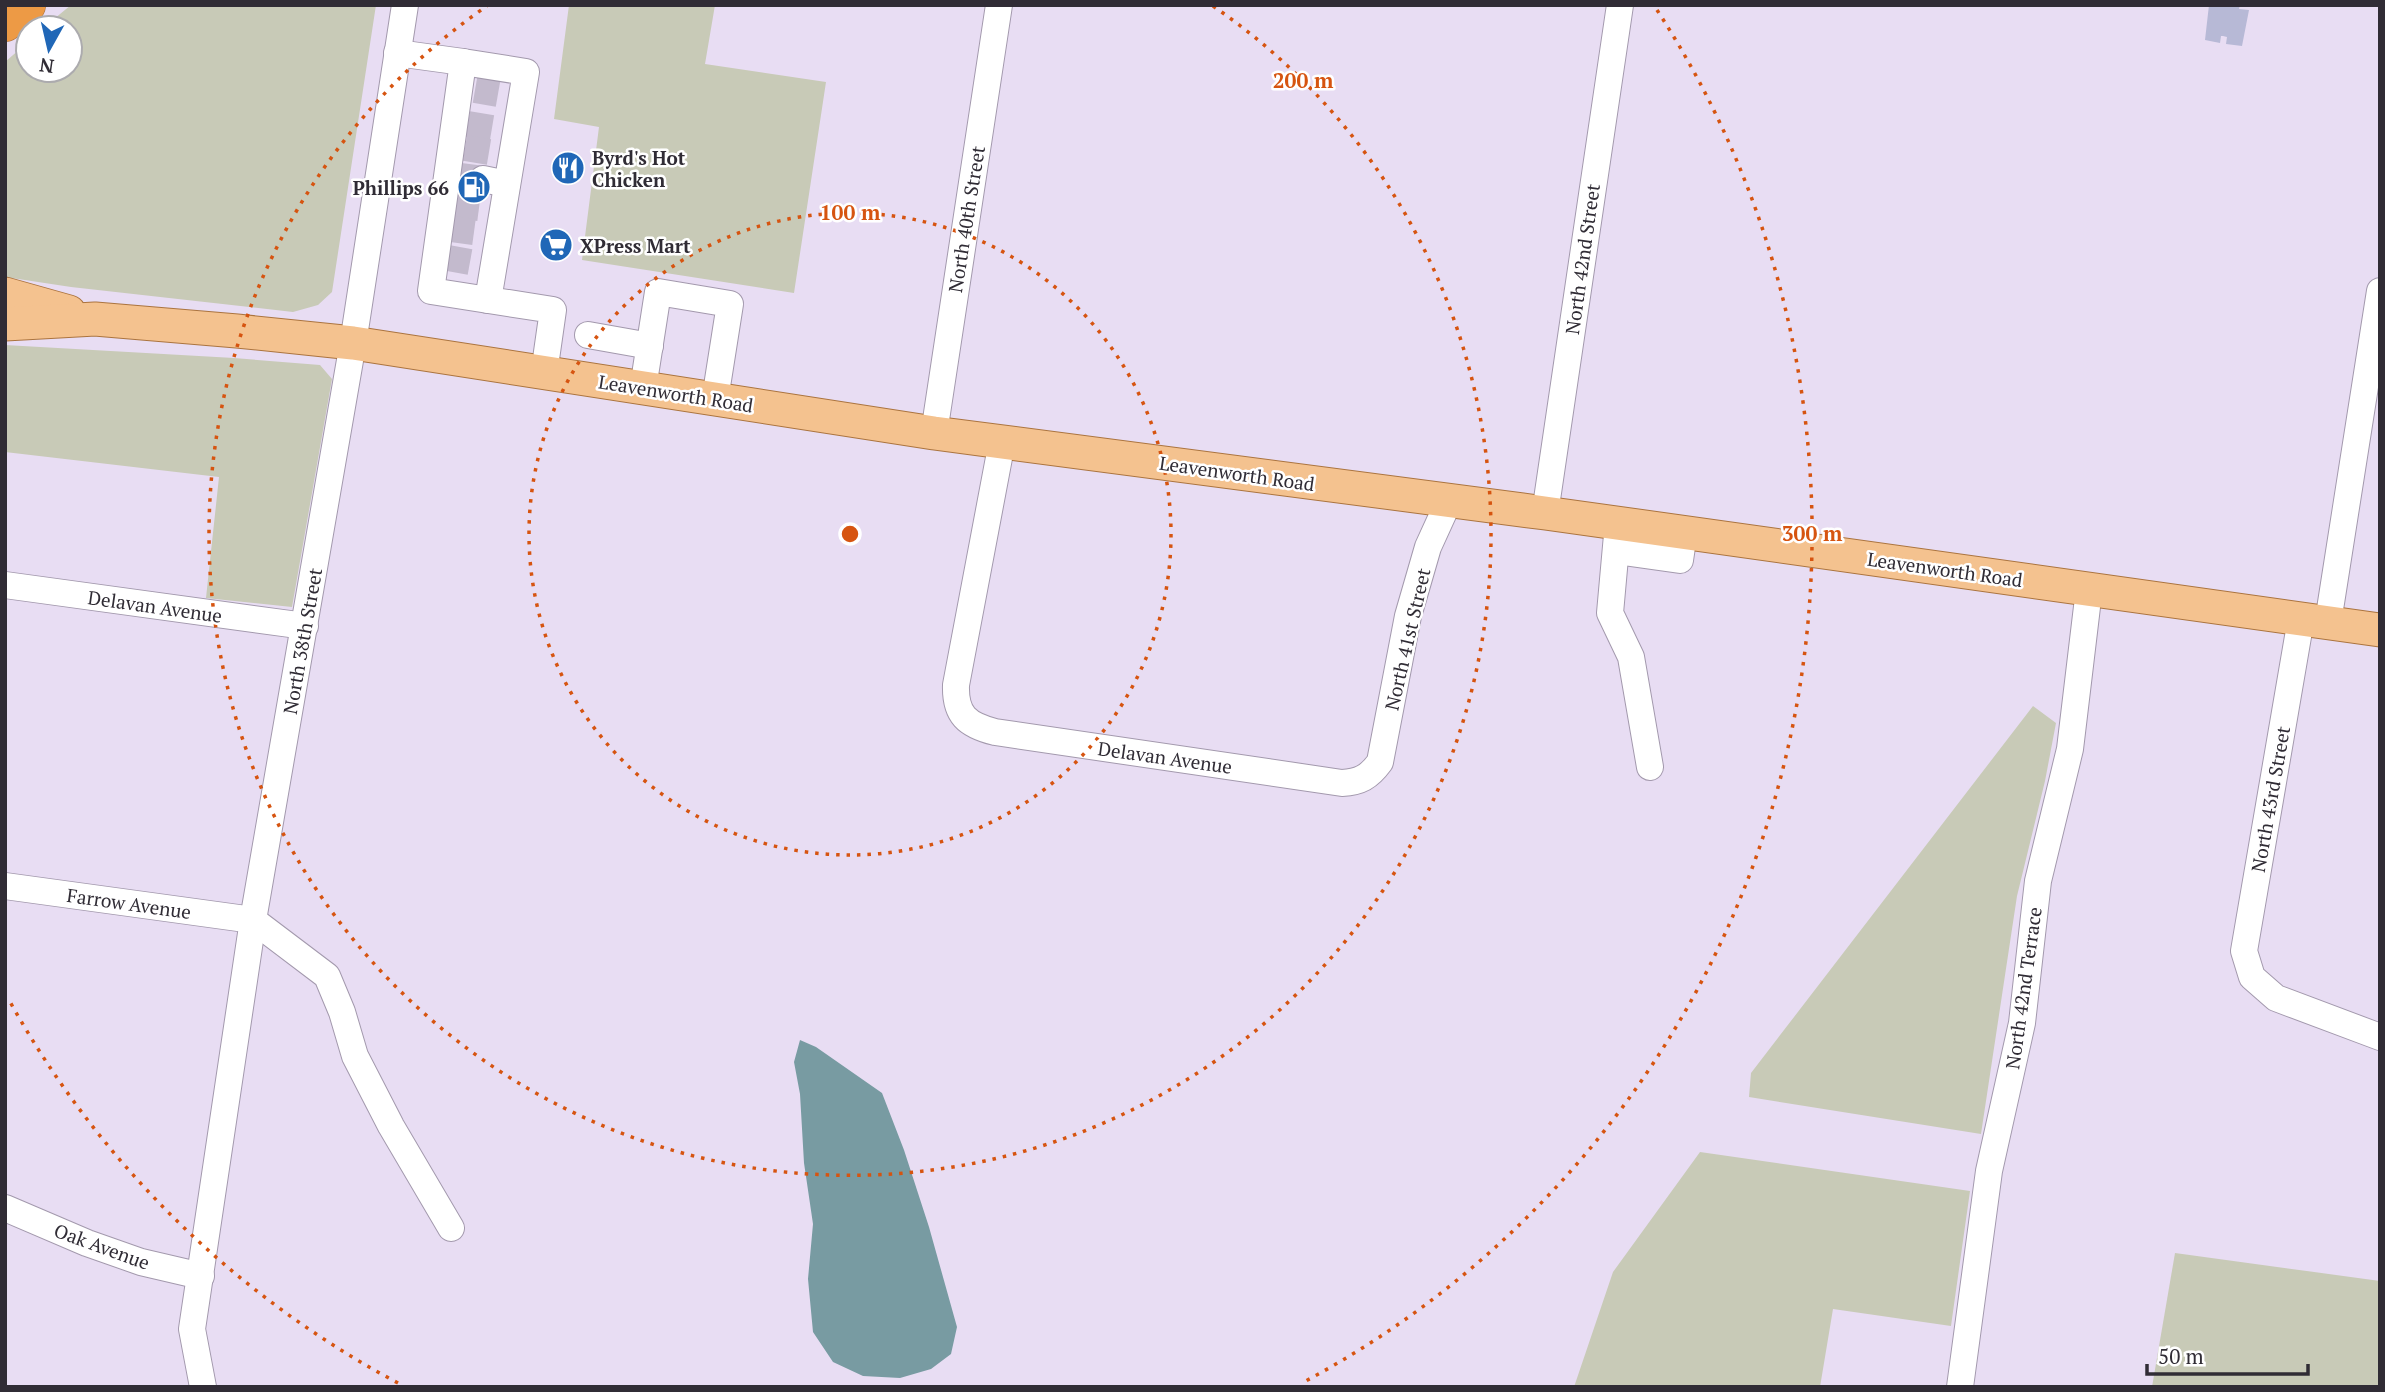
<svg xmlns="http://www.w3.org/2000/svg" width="2385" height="1392" font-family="'PT Serif',serif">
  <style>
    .green { fill: #c8cab7 }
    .water { fill: #789ba2 }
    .building { fill: #b7b9d6 }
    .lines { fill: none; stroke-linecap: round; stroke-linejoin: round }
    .minor-tunnel { stroke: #c3bacd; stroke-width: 26; stroke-dasharray: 26 13; stroke-linecap: butt }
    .minor-casing { stroke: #a399ad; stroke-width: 28 }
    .major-casing { stroke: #ab743f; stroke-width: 35 }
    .highway-casing { stroke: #ab743f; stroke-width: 38 }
    .minor { stroke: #fff; stroke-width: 26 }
    .major { stroke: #f4c28f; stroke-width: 33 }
    .highway { stroke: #ed9a45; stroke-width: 37 }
    .ring { fill: none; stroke: #d65410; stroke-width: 3.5; stroke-dasharray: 3.5 7 }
    .labels { text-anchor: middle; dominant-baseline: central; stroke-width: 5; stroke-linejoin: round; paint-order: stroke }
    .poi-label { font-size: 19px; font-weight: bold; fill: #302c35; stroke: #fff; text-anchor: start }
    .street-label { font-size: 19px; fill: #302c35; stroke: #fff }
    .centre { fill: #d65410; stroke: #fff; stroke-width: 3.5 }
    .ring-label { font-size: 21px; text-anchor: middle; font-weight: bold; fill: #d65410; stroke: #fff; stroke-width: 5; stroke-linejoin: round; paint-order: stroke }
  </style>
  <rect width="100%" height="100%" fill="#e8ddf3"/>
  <g class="green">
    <path d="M71 5H376L332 292 318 305 293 312 71 287 5 277V62L28 42V70H70V28H43Z"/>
    <path d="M569 5H715L705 64 826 82 794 293 582 260 599 127 554 119Z"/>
    <path d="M5 345 234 358 320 365 332 379 292 607 206 598 219 477 5 452Z"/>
    <path d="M2033 706 2056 723 2045 781 2017 896 1981 1134 1749 1097 1751 1073Z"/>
    <path d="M1700 1152 1970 1191 1951 1326 1833 1309 1820 1387H1574L1613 1272Z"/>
    <path d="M2175 1253 2380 1281V1387H2152Z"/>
  </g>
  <path class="water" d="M800 1040 816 1047 882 1093 904 1150 929 1227 957 1327 951 1354 931 1369 900 1378 863 1376 833 1362 813 1332 808 1279 813 1224 804 1163 800 1094 794 1062Z"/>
  <path class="building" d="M2209 5H2240L2239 9 2249 10 2242 46 2226 44 2227 37 2223 36H2221L2220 43 2205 40Z"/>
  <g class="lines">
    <g class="minor-tunnel">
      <path d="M475 90 498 94"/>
      <path d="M468 124 492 128"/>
      <path d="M465 148 489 152"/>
      <path d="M460 176 483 179"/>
      <path d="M456 205 479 208"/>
      <path d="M452 229 474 232"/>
      <path d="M448 258 470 262"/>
    </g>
    <defs>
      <g id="minor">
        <path d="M397 53 463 62 431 291 553 310 544 373"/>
        <path d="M463 62 526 72 488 300"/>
        <path d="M483 179 507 184"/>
        <path d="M588 335 650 346"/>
        <path d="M643 388 658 292 730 304 715 399"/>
        <path d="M934 433 999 5"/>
        <path d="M1002 442 956 685C955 715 967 725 995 732L1342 783C1360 782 1369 777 1380 762L1408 616 1428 547 1449 501"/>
        <path d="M1545 513 1620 5"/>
        <path d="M1618 524 1610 613 1631 657 1650 767"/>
        <path d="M1616 551 1680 560 1684 533"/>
        <path d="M5 585 305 626"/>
        <path d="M2301 619 2244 951 2252 977 2276 998 2380 1037"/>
        <path d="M2328 622 2380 291"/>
        <path d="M5 886 253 920 327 976 342 1012 355 1056 391 1126 451 1228"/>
        <path d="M5 1208 87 1243 141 1262 201 1276"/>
        <path d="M203 1387 192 1329 253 920 353 343 405 5"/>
        <path d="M1960 1387 1989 1171 2022 1023 2038 881 2070 749 2089 590"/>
      </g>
      <g id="major">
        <path d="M5 294 69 312"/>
        <path d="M5 324 95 319 237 331 353 343 934 433 1545 513 2380 630"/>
      </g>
      <path id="highway" d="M5 23 27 5"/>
    </defs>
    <use href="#minor" class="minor-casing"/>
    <use href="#major" class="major-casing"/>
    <use href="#highway" class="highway-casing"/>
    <use href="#minor" class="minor"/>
    <use href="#major" class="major"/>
    <use href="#highway" class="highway"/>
  </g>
  <g class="ring">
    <circle cx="850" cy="534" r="321"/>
    <path d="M1213 6A641 641 0 1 1 487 6"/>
    <path d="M398 1383A962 962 0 0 1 9 1000M1657 10A962 962 0 0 1 1302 1383"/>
  </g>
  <defs>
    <symbol id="restaurant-disc" viewBox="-11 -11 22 22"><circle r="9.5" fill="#2067b7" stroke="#fff"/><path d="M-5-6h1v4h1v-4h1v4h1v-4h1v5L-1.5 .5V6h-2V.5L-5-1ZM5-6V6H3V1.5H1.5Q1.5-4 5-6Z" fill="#fff"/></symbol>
    <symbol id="fuel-disc" viewBox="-11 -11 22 22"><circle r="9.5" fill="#2067b7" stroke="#fff"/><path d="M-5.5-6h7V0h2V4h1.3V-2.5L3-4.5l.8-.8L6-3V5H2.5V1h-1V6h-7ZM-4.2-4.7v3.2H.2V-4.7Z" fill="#fff"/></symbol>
    <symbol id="supermarket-disc" viewBox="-11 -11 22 22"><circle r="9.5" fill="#2067b7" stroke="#fff"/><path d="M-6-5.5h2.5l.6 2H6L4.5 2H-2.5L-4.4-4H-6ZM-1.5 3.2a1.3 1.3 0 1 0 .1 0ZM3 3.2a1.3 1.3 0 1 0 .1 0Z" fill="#fff"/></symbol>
  </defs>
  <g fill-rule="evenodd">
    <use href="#restaurant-disc" x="549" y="149" width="38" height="38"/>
    <use href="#fuel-disc" x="455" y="168" width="38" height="38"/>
    <use href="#supermarket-disc" x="537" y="226" width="38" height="38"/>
  </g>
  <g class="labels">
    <g class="poi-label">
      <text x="592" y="157">Byrd's Hot<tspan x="592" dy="22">Chicken</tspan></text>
      <text x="449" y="187" text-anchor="end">Phillips 66</text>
      <text x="580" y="245">XPress Mart</text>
    </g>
    <g class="street-label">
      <text transform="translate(966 219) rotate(-81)">North 40th Street</text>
      <text transform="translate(1582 259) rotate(-82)">North 42nd Street</text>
      <text transform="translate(676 393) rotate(9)">Leavenworth Road</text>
      <text transform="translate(1237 473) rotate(8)">Leavenworth Road</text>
      <text transform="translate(1945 569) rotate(8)">Leavenworth Road</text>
      <text transform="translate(155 606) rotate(8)">Delavan Avenue</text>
      <text transform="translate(1407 639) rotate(-77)">North 41st Street</text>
      <text transform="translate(302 641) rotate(-80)">North 38th Street</text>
      <text transform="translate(1165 757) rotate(8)">Delavan Avenue</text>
      <text transform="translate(2270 799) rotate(-80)">North 43rd Street</text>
      <text transform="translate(129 903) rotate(8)">Farrow Avenue</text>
      <text transform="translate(2023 988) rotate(-82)">North 42nd Terrace</text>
      <text transform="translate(102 1246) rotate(20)">Oak Avenue</text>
    </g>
  </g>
  <circle cx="850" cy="534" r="10" class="centre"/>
  <g class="ring-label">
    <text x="1303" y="88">200 m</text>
    <text x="850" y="220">100 m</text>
    <text x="1812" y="541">300 m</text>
  </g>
  <rect width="2385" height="1392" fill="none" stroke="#302c35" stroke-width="14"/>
  <g transform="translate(49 49) rotate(188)"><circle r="33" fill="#ffffff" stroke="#acabae" stroke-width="2"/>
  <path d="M0-5L12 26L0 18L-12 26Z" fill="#2067b7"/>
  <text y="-10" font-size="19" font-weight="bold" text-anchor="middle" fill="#302c35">N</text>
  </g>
  <path d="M2147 1364v10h161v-10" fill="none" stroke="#302c35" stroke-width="3.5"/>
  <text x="2158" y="1364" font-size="21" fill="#302c35" stroke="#ffffff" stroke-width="5" paint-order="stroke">50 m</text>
</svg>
